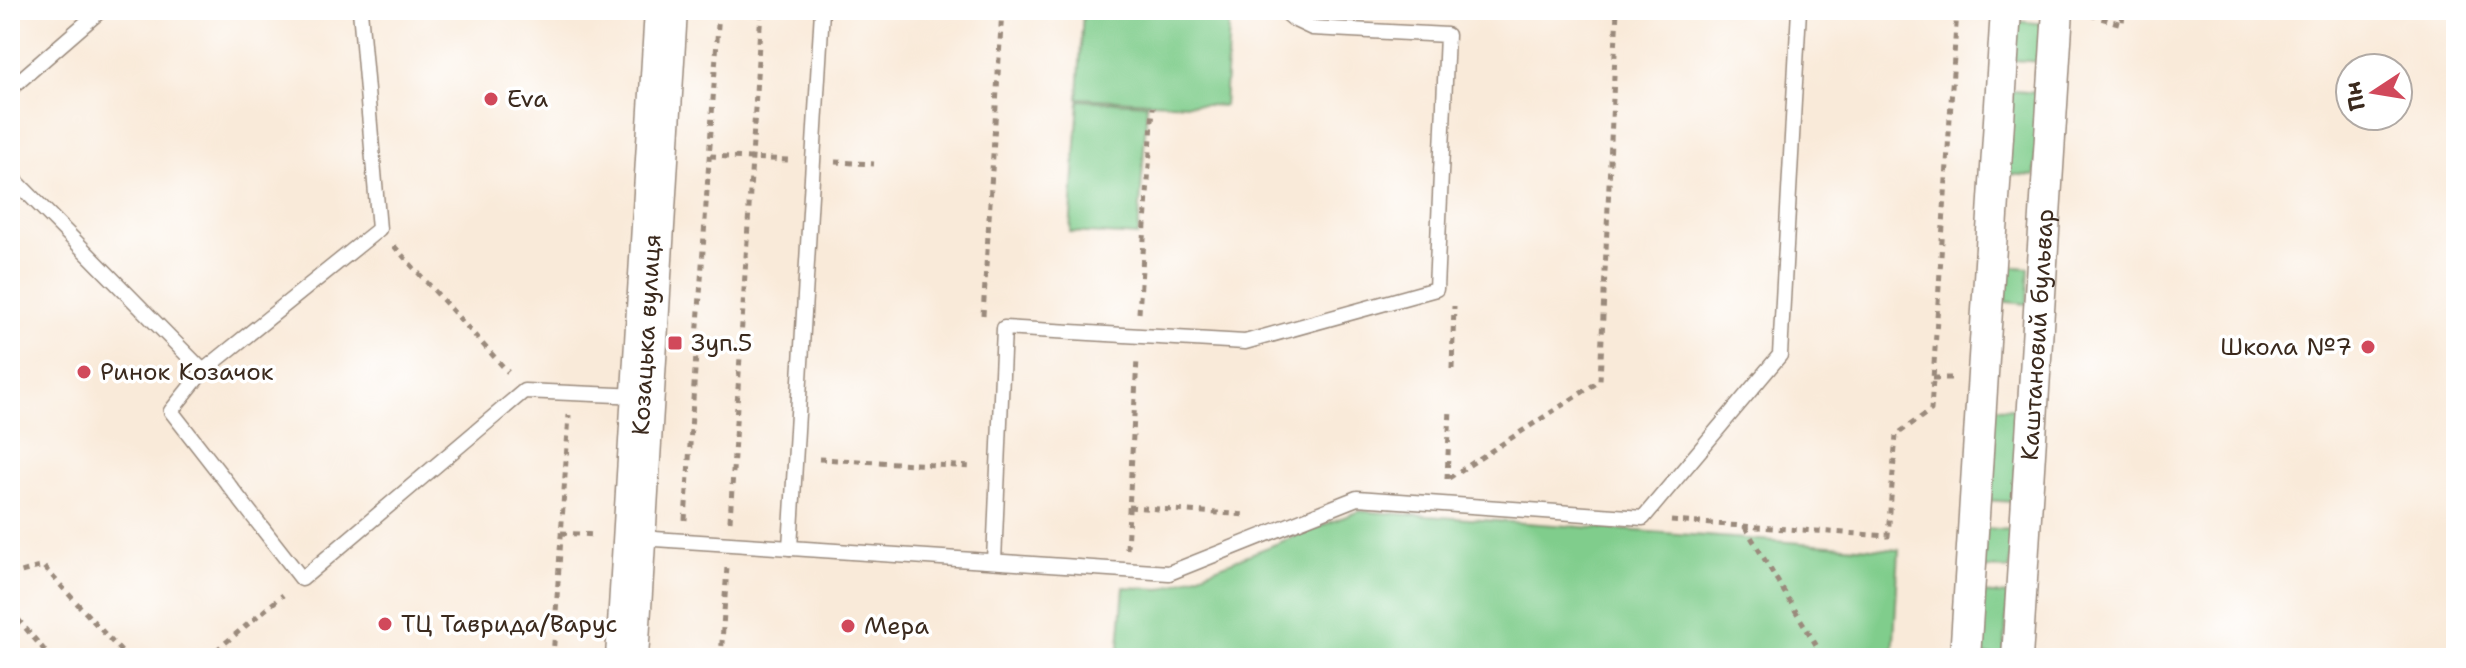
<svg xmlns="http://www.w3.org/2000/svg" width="2466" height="668" font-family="'Shantell Sans',sans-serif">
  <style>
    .green { fill: #80cd8c; stroke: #5e7c55; stroke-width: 2 }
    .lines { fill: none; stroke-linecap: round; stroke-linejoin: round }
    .lane-casing { stroke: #9a8a7c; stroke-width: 17 }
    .street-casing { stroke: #9a8a7c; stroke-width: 33 }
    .secondary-casing { stroke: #9a8a7c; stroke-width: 45 }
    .path { stroke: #9a8a7c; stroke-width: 5; stroke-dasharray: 6 6; stroke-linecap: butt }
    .lane { stroke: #fff; stroke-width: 14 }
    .street { stroke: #fff; stroke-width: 30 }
    .secondary { stroke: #fff; stroke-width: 42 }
    .poi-dot { fill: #d1495b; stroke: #fff; stroke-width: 3 }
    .labels { text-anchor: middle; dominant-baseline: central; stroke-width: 7; stroke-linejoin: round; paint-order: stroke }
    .poi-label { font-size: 24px; fill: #3b2a1e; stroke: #fff; text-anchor: start }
    .street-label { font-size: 24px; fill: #3b2a1e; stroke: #fff }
  </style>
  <rect width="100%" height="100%" fill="#fff"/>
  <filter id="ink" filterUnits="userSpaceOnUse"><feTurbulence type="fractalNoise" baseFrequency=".0125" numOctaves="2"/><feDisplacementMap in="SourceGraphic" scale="16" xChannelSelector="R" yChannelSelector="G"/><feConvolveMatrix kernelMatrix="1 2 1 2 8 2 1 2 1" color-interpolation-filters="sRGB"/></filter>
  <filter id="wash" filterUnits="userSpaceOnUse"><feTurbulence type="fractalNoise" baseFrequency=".006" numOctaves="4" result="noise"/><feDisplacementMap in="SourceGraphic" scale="32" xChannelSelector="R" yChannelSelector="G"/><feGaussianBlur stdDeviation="1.8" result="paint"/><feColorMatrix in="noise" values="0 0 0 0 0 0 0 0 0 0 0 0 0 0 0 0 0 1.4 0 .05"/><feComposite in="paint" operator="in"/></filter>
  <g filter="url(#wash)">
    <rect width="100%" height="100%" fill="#f9ead9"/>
    <g class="green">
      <path d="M1083 10H1230L1224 106 1078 98Z"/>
      <path d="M2016 21 2045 24 2043 62 2013 60Z"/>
      <path d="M2012 91 2041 93 2035 176 2006 174Z"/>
      <path d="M1079 100 1147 104 1138 236 1070 232Z"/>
      <path d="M2000 266 2029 268 2027 304 1998 301Z"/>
      <path d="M1991 407 2020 409 2014 502 1985 500Z"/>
      <path d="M1359 511 1899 550 1893 658H1118L1124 587 1162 589Z"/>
      <path d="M1983 528 2012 530 2010 569 1980 568Z"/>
      <path d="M1979 593 2008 595 2004 656 1975 654Z"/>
    </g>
  </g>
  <g filter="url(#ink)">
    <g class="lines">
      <defs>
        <g id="lane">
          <path d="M10 89 101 10"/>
          <path d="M10 175 203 371 379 229 360 10"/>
          <path d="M203 371 171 411 302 579 524 391 641 396"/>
          <path d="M639 538 1169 573 1357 498 1643 518 1780 355 1799 10"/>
          <path d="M790 548 822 10"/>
          <path d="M994 561 1004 328 1245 342 1436 289 1447 35 1312 28 1295 20 1283 10"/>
        </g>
        <g id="street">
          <path d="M1965 658 2006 10"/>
          <path id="s1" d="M2017 658 2058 10"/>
        </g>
        <g id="secondary">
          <path id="s2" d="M627 658 666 10"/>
        </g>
      </defs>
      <use href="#lane" class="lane-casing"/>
      <use href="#street" class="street-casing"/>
      <use href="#secondary" class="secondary-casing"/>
      <g class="path">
        <path d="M2090 15 2122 24 2123 10"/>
        <path d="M710 156 789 160"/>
        <path d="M835 162 874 164"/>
        <path d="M394 246 508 372"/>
        <path d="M1139 313 1153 107"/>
        <path d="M983 315 1002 10"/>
        <path d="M1452 369 1454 306"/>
        <path d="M1933 378H1952"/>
        <path d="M819 459 974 467"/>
        <path d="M1449 478 1600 381 1617 10"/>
        <path d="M1447 479 1450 408"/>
        <path d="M1129 507 1248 515"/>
        <path d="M685 520 719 10"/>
        <path d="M730 521 761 10"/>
        <path d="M1671 521 1888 536 1896 435 1931 410 1957 10"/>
        <path d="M1745 527 1824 658"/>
        <path d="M561 533 596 535"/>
        <path d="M1127 549 1137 359"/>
        <path d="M10 575 43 566 127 658"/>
        <path d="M10 610 51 658"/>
        <path d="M207 658 283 595"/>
        <path d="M553 658 569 415"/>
        <path d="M721 658 727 567"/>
        <path d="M1104 658V655"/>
      </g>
      <use href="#lane" class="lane"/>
      <use href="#street" class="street"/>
      <use href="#secondary" class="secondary"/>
    </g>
  </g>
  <g class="poi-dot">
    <circle cx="491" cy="99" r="8"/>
    <rect x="667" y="335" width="16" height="16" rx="4"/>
    <circle cx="2368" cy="347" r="8"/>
    <circle cx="84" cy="372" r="8"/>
    <circle cx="385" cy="624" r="8"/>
    <circle cx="848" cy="626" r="8"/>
  </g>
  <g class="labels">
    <g class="poi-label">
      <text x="507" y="99">Eva</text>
      <text x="691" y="343">Зуп.5</text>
      <text x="2352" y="347" text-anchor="end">Школа №7</text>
      <text x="100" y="372">Ринок Козачок</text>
      <text x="401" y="624">ТЦ Таврида/Варус</text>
      <text x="864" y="626">Мера</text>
    </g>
    <g class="street-label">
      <text stroke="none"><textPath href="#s2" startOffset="324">Козацька вулиця</textPath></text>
      <text stroke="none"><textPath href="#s1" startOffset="324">Каштановий бульвар</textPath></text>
    </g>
  </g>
  <rect width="2466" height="668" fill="none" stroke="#fff" stroke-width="40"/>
  <g transform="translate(2374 92) rotate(258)"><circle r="38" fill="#ffffff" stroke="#b1aaa5" stroke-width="2"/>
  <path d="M0-6L14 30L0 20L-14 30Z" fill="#d1495b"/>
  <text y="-12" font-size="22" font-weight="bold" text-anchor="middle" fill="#3b2a1e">Пн</text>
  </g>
</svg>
